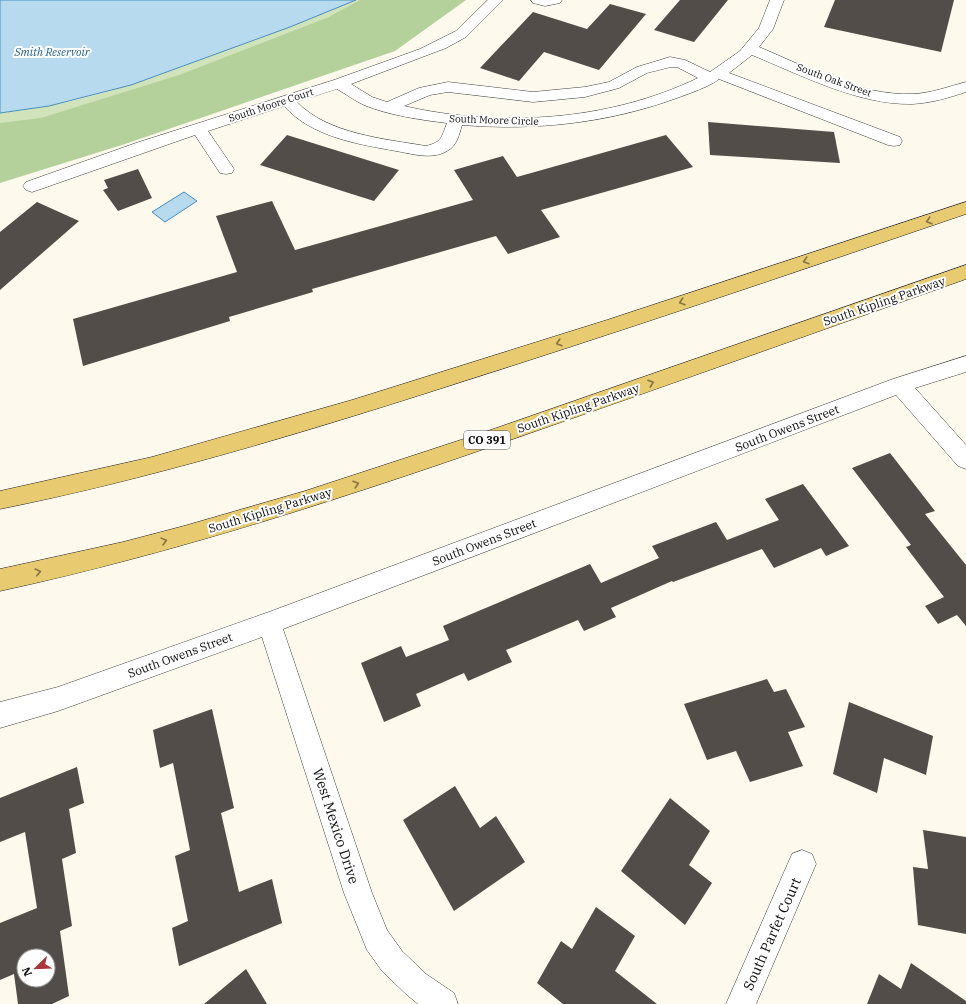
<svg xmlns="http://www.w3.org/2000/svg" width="966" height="1004" font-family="'IBM Plex Serif',serif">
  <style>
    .green { fill: #d0e3ba }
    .forest { fill: #b4d19b }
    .water { fill: #b7daee; stroke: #478ebc }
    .building { fill: #534d49; fill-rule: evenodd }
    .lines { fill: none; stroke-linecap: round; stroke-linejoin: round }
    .minor-casing { stroke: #3e3e3e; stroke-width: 1 }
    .major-casing { stroke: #1c1c1c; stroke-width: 1 }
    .minor { fill: #fff; fill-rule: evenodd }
    .major { fill: #e8ca71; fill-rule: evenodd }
    .oneway { stroke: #857443 }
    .labels { text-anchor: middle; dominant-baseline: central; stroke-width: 4; stroke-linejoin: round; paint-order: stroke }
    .far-street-label { font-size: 10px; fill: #0b0b0b; stroke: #fff }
    .far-water-label { font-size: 11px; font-style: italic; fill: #25608d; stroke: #fff }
    .shield { fill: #fff; stroke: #545454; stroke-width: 1 }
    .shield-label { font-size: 11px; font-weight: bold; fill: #0b0b0b }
    .street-label { font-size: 12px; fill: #0b0b0b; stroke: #fff }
    .near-street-label { font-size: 14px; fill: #0b0b0b; stroke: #fff }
  </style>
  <rect width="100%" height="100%" fill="#fdf9ec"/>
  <path class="green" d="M356 0H380L250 53 0 137V113C73 106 142 82 211 56 260 39 308 20 356 0Z"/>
  <path class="forest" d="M360 0H466L395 51 125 144 0 183V123L41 118 179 75 329 17Z"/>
  <g class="water">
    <path d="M0 0H356L290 27 131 85 49 106 0 113Z"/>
    <path d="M184 192 197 201 165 222 152 212Z"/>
  </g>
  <g class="building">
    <path d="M680 0H728L694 42 654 30Z"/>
    <path d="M835 0H954L941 52 824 27Z"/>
    <path d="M610 4 646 14 599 70 544 52 519 81 480 68 533 12 587 29Z"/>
    <path d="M708 122 834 132 840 163 710 155Z"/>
    <path d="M287 135 399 170 374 201 260 165Z"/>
    <path d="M666 135 693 167 541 210 560 237 508 254 496 236 312 289 313 292 229 317 230 321 83 366 73 319 237 272 216 216 272 201 295 250 473 200 454 170 503 156 517 177Z"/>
    <path d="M138 169 152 198 118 211 103 190 108 188 104 180Z"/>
    <path d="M37 202 79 221 0 290V232Z"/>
    <path d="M890 453 935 511 925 514 966 565V626L957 615 938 624 925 606 944 597 906 547 911 545 852 468Z"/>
    <path d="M803 484 849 546 826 556 821 548 774 568 762 549 673 582 672 581 611 608 616 617 584 631 578 620 506 650 512 662 468 681 464 673 416 694 421 706 384 722 361 663 401 646 406 657 449 640 443 626 590 564 601 583 659 558 652 546 716 522 727 540 779 520 765 499Z"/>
    <path d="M767 679 774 692 786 689 805 727 788 732 803 766 750 782 736 751 707 760 684 704Z"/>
    <path d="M849 702 933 736 926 775 884 758 877 793 833 774Z"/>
    <path d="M212 709 234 808 221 813 239 892 272 879 282 923 179 966 172 928 188 921 175 856 190 850 173 763 160 768 153 730Z"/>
    <path d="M77 767 84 803 69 809 76 853 62 859 72 926 60 931 69 996 52 1004H18L14 974 0 980V923L37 908 25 832 0 842V798ZM24 956H48V980H24Z"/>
    <path d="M455 786 480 828 496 816 525 862 454 911 403 820Z"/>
    <path d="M670 798 710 831 689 865 712 883 685 925 621 871Z"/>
    <path d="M923 830 966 837V934L918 925 913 867 928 869Z"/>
    <path d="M596 907 635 936 615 971 657 1004H563L537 983 561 941 572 949Z"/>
    <path d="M911 963 966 1001V1004H867L879 974 901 989Z"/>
    <path d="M246 969 267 1004H204Z"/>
  </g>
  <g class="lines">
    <defs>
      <g id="minor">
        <path d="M488 0H503L466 37 446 48 351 84 372 97 387 102 419 88 448 82 533 92 585 87 609 82 637 67 670 57 685 60 710 72 740 51 759 28 770 0H784L773 29 759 47C807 67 859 96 913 94 932 93 947 87 966 82V92C948 98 931 103 912 104 858 105 801 75 752 55L729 73 900 137 902 141 900 145 894 146 888 145 719 79C711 86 688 94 677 98 608 123 536 131 462 125 459 135 457 146 447 151 432 160 413 154 396 151 357 144 312 137 284 106L208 131 234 169 232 173 226 174 220 173 195 135 38 190 32 192 26 190 23 186 26 182 136 143 334 80 420 49 456 31ZM671 67H677L698 78C609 121 500 128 404 106L430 95 448 92 533 102 585 97 619 88 647 73ZM337 89C346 94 355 101 364 105 388 115 421 120 447 123 441 138 442 142 426 146 385 139 327 134 297 102Z"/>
        <path d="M531 0H562L560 3 545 6 533 3Z"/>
        <path d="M966 356V372L915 388 966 445V469L958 466 896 395 283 629 372 893 387 930 402 951 426 974 454 993 458 1004H418L406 994 382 971 367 950 344 893 262 637 58 711 0 728V702L58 687 269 612 893 379Z"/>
        <path d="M802 850 812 854 816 864 756 1004H726L792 854Z"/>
      </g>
      <g id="major">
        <path d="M966 202V214C790 274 613 334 436 390 292 436 148 479 0 509V491L152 457 352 400 607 320Z"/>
        <path d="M966 265V279C822 330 677 382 533 432 356 494 183 551 0 591V569L123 542 184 526 305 491 482 433Z"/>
      </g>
    </defs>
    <use href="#minor" class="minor-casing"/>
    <use href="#major" class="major-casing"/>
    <use href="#minor" class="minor"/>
    <use href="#major" class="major"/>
  </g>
  <defs><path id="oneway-chevron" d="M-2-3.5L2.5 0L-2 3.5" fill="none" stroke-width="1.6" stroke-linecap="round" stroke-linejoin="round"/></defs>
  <g class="oneway">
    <use href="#oneway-chevron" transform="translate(929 221) rotate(162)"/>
    <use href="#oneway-chevron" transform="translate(806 261) rotate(162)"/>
    <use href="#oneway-chevron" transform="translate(682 302) rotate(162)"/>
    <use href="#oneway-chevron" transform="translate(559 343) rotate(162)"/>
    <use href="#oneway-chevron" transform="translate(651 383) rotate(-19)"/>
    <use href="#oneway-chevron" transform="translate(356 484) rotate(-18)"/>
    <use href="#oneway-chevron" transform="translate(164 541) rotate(-15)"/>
    <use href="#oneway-chevron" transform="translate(38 572) rotate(-13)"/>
  </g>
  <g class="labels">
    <g class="far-street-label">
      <text transform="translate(834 80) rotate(20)">South Oak Street</text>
      <text transform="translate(271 105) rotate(-18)">South Moore Court</text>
      <text transform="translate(494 120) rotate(2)">South Moore Circle</text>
    </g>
    <g class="far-water-label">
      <text x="52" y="52">Smith Reservoir</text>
    </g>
    <rect class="shield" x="464" y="431" width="46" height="18" rx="3"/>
    <g class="shield-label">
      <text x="487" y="440">CO 391</text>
    </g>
    <g class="street-label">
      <text transform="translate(884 301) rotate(-19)">South Kipling Parkway</text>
      <text transform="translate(578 408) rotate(-19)">South Kipling Parkway</text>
      <text transform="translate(787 428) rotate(-21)">South Owens Street</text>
      <text transform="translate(270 510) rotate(-17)">South Kipling Parkway</text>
      <text transform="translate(484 542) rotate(-21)">South Owens Street</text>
      <text transform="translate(180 655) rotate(-20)">South Owens Street</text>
    </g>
    <g class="near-street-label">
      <text transform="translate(336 826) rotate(72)">West Mexico Drive</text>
      <text transform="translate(772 934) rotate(-66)">South Parfet Court</text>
    </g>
  </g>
  <g transform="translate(36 968) rotate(247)"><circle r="19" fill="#ffffff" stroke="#9d9d9d"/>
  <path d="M0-3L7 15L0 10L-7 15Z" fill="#aa353b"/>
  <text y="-6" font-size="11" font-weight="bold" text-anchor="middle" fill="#0b0b0b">N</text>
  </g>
</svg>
